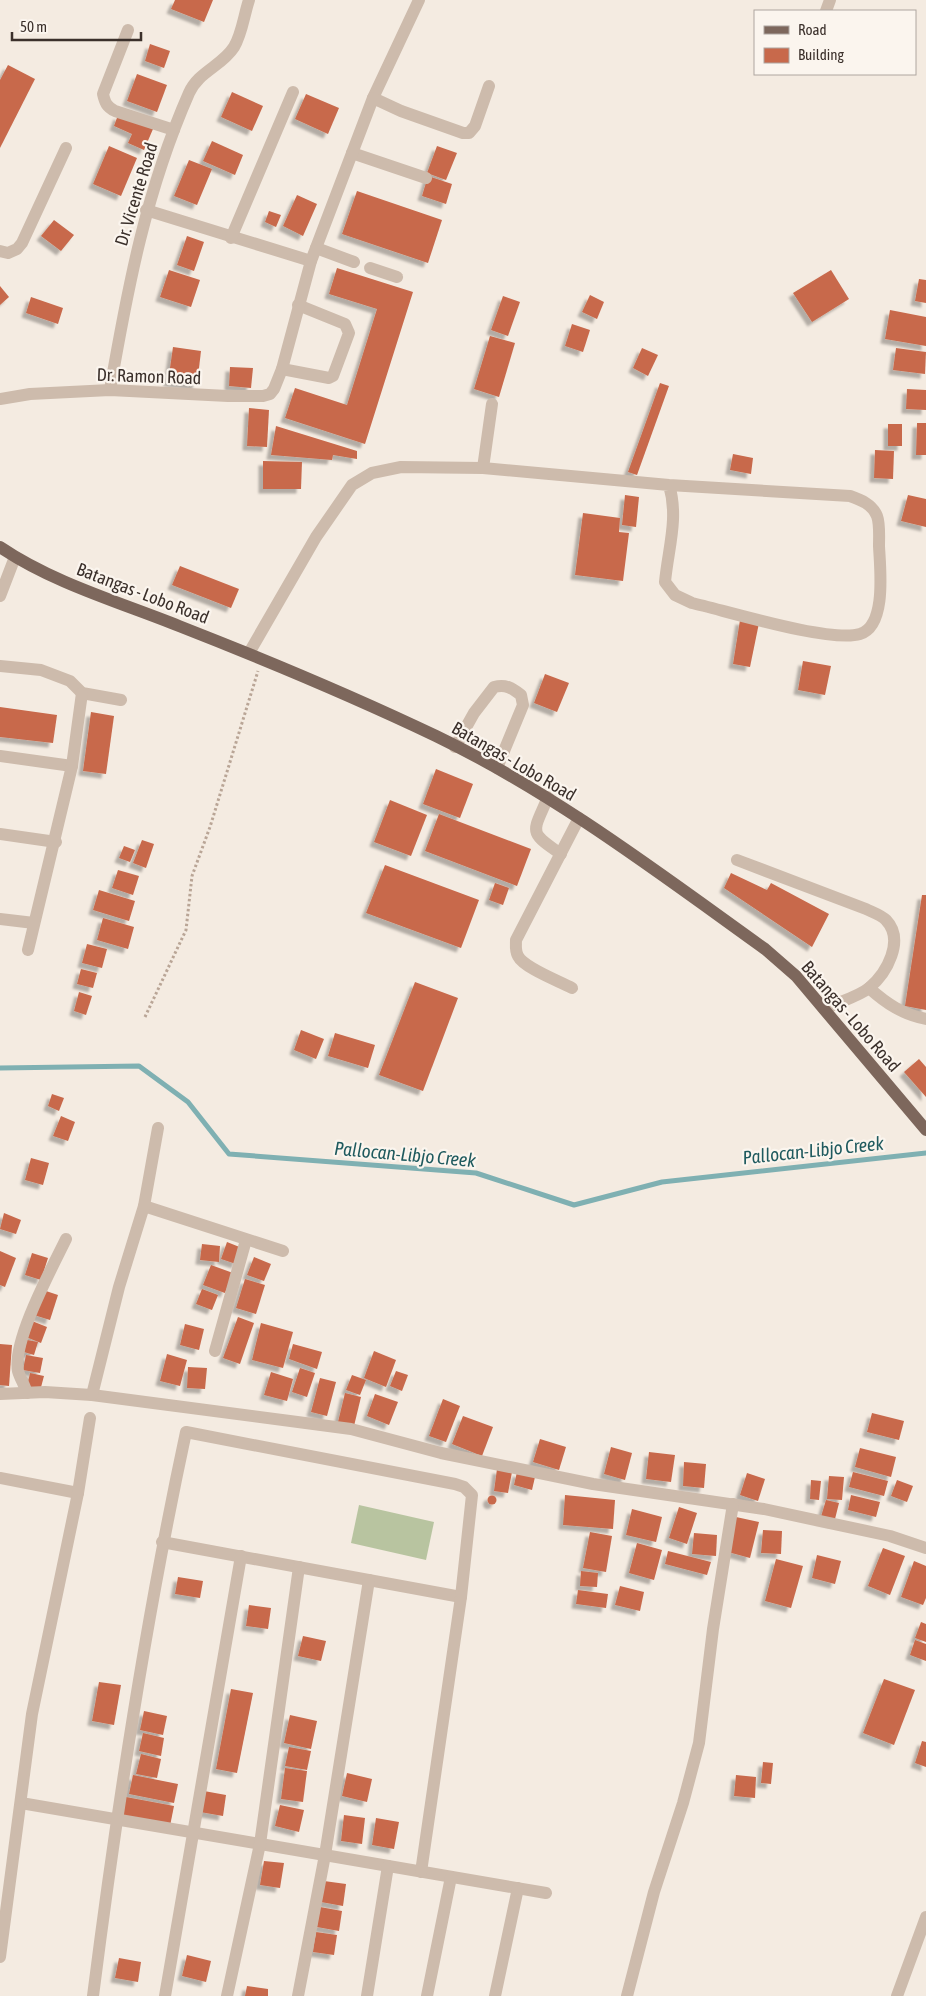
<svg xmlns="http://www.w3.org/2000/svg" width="926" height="1996" font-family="'Asap Condensed',sans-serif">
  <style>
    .green { fill: #b8c4a0 }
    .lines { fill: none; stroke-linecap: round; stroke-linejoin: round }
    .stream { stroke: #7fb0b2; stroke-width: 5 }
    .building { fill: #c8694b; filter: url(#shadow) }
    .path { stroke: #b9a596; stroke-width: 3; stroke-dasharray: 2.5 2.5; stroke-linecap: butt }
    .minor { stroke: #cdbbac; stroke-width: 12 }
    .major { stroke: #7d675c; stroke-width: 12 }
    .labels { text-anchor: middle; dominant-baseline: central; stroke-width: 4.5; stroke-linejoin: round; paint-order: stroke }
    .street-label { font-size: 18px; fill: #3b302b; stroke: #fbf5ee }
    .water-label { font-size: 19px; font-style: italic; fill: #1f5a5e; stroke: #fbf5ee }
  </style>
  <defs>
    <filter id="shadow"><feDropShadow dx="-4.5" dy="4.5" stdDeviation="1" flood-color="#0004"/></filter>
  </defs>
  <rect width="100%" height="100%" fill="#f4ebe1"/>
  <path class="green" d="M359 1505 434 1522 426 1560 351 1543Z"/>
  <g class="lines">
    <path class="stream" d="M0 1068 139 1066 188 1102 229 1154 476 1173 574 1205 662 1182 926 1153"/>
  </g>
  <g class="building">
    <path d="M175 0H213L204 22 171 9Z"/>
    <path d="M150 44 170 51 164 68 145 61Z"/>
    <path d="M8 65 35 79 0 148V80Z"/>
    <path d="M137 74 167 85 157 112 127 101Z"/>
    <path d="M232 92 263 106 252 131 221 117Z"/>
    <path d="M306 94 339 108 328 134 295 119Z"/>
    <path d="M118 115 153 129 144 150 128 143 132 134 114 126Z"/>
    <path d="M212 141 243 155 235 175 203 161Z"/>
    <path d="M109 146 137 158 121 196 93 184Z"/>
    <path d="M437 146 457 153 446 180 427 173Z"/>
    <path d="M189 160 212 169 197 205 174 196Z"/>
    <path d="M428 176 452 184 446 204 422 196Z"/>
    <path d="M357 191 442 220 428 263 342 234Z"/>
    <path d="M297 195 317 204 303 236 283 226Z"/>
    <path d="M269 211 281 215 276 227 265 222Z"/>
    <path d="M54 220 74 235 61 251 41 236Z"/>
    <path d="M187 236 204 242 194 271 177 265Z"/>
    <path d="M337 268 413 292 365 444 285 418 295 388 347 405 377 309 329 294Z"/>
    <path d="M169 270 200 280 191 307 160 297Z"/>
    <path d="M831 270 849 299 812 322 793 293Z"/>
    <path d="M919 279 926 280V303L915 301Z"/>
    <path d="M0 286 9 297 0 305Z"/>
    <path d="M590 295 604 302 597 319 582 312Z"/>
    <path d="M503 296 520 302 508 336 491 330Z"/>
    <path d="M31 297 63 308 58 324 26 313Z"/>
    <path d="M890 310 926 317V346L885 339Z"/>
    <path d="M572 324 590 330 583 352 565 346Z"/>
    <path d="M490 336 515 343 499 397 474 389Z"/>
    <path d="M173 347 201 351 197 385 168 382Z"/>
    <path d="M642 348 658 355 648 376 633 368Z"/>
    <path d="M896 348 926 352 925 374 893 370Z"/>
    <path d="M230 367 253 368 251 388 229 386Z"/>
    <path d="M660 383 669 386 637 475 628 472Z"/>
    <path d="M907 389 926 390V410L906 409Z"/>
    <path d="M249 408 269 410 267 447 247 446Z"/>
    <path d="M917 423H926V455H916Z"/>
    <rect x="888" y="424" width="14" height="22"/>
    <path d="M276 426 357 451V459L333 455 332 460 271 455Z"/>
    <path d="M875 450 894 451 893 479 874 478Z"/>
    <path d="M733 454 753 458 751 474 730 470Z"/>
    <path d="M263 461 302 462 301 489H263Z"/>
    <path d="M625 495 639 497 636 527 622 525Z"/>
    <path d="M908 495 926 499V527L901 521Z"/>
    <path d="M583 513 620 518 619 532 629 533 623 581 575 575Z"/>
    <path d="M180 566 239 589 231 608 172 585Z"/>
    <path d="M740 620 759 623 750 667 733 664Z"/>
    <path d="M803 661 831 666 825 695 798 690Z"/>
    <path d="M545 674 569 683 557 712 534 703Z"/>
    <path d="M0 707 57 715 53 743 0 737Z"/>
    <path d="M91 712 114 716 106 774 83 771Z"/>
    <path d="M436 769 473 784 460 818 423 804Z"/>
    <path d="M390 800 427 815 411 856 374 842Z"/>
    <path d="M439 814 531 849 517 886 425 851Z"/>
    <path d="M142 840 154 844 146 868 133 863Z"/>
    <path d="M124 846 135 850 130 862 119 858Z"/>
    <path d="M385 865 479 900 461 948 366 913Z"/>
    <path d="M118 870 139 876 133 895 112 888Z"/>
    <path d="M731 873 767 890 771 883 829 914 812 947 724 888Z"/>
    <path d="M495 883 509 888 503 905 489 900Z"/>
    <path d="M99 890 135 901 129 921 93 910Z"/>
    <path d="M922 895H926V1010L905 1006Z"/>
    <path d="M103 918 134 927 128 949 97 940Z"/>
    <path d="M87 944 107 949 102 968 82 963Z"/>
    <path d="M81 969 97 973 93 988 77 984Z"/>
    <path d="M415 982 458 998 423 1091 379 1075Z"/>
    <path d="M79 992 92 996 86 1015 74 1011Z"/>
    <path d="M301 1030 324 1039 316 1059 294 1050Z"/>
    <path d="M335 1033 375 1045 368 1068 328 1056Z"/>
    <path d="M919 1059 926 1067V1097L904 1072Z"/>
    <path d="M52 1094 64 1098 59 1111 48 1106Z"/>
    <path d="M61 1116 75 1122 68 1141 53 1136Z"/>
    <path d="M31 1158 49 1163 43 1185 25 1180Z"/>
    <path d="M4 1213 21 1220 16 1234 0 1229Z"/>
    <path d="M227 1242 242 1248 236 1264 221 1259Z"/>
    <path d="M202 1244 220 1246 219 1262 200 1260Z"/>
    <path d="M0 1251 16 1258 5 1287 0 1285Z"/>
    <path d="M32 1253 48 1258 41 1280 25 1275Z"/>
    <path d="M254 1257 271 1264 264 1281 247 1275Z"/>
    <path d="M211 1265 233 1273 225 1293 203 1285Z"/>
    <path d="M245 1279 265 1285 256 1314 236 1308Z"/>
    <path d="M202 1289 218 1295 212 1310 196 1304Z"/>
    <path d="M43 1290 58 1295 50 1320 34 1315Z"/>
    <path d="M238 1317 254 1323 240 1364 223 1358Z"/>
    <path d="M32 1321 47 1327 41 1343 26 1337Z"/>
    <path d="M261 1323 293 1332 283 1368 252 1360Z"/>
    <path d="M185 1324 204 1329 199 1350 180 1345Z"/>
    <path d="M27 1340 38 1342 34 1355 24 1352Z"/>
    <path d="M0 1344 12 1345 9 1386 0 1385Z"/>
    <path d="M293 1344 322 1352 317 1369 289 1359Z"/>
    <path d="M374 1351 396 1360 386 1387 364 1378Z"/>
    <path d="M167 1354 187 1360 180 1386 160 1381Z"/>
    <path d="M26 1355 43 1358 40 1373 23 1370Z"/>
    <path d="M188 1367 207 1368 205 1389 187 1388Z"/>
    <path d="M300 1368 315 1373 307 1397 292 1392Z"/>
    <path d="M396 1371 408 1375 402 1391 390 1386Z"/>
    <path d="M271 1372 293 1379 287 1401 264 1395Z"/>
    <path d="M30 1373 44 1376 40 1391 27 1387Z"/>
    <path d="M352 1375 366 1380 360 1395 346 1390Z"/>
    <path d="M320 1378 336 1382 327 1416 311 1412Z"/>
    <path d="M345 1393 361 1397 354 1426 338 1422Z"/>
    <path d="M375 1394 398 1402 389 1425 367 1416Z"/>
    <path d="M443 1399 460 1406 446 1442 429 1436Z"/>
    <path d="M872 1413 904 1421 899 1440 867 1432Z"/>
    <path d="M463 1416 493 1427 482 1456 452 1444Z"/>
    <path d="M540 1439 566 1447 559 1470 533 1462Z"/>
    <path d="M611 1447 632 1453 625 1480 604 1474Z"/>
    <path d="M860 1448 896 1457 891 1477 855 1467Z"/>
    <path d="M649 1452 675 1455 671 1482 646 1479Z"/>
    <path d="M684 1462 706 1464 704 1488 683 1486Z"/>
    <path d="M497 1469 512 1472 508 1493 494 1491Z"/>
    <path d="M517 1472 535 1477 532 1490 514 1485Z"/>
    <path d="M853 1472 888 1481 884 1496 849 1487Z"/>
    <path d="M747 1473 765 1479 758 1501 740 1495Z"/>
    <path d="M829 1476 844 1477 842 1500 827 1499Z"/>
    <path d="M811 1480 821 1481 819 1500 810 1499Z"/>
    <path d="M897 1480 913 1486 907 1502 891 1496Z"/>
    <path d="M565 1495 615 1500 613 1529 563 1525Z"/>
    <path d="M851 1495 880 1502 876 1517 848 1510Z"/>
    <circle cx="492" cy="1500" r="4.5"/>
    <path d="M826 1500 839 1503 834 1523 820 1520Z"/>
    <path d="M679 1507 697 1513 687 1544 669 1538Z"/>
    <path d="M632 1509 662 1517 656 1542 626 1535Z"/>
    <path d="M736 1517 759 1522 750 1558 728 1552Z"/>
    <path d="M763 1530 782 1531 781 1554 761 1553Z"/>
    <path d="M590 1532 612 1536 606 1572 583 1568Z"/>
    <path d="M694 1533 717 1535 716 1556 692 1554Z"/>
    <path d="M637 1543 662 1550 654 1580 629 1573Z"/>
    <path d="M883 1548 905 1556 890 1595 868 1586Z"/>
    <path d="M668 1551 711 1562 707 1575 665 1564Z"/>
    <path d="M817 1555 841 1561 835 1584 812 1578Z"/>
    <path d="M776 1559 803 1566 791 1608 765 1601Z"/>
    <path d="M914 1561 926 1566V1598L923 1605 901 1597Z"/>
    <path d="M581 1571 598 1573 597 1587 580 1586Z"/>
    <path d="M178 1577 203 1581 200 1598 175 1594Z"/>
    <path d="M620 1586 644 1592 640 1611 615 1605Z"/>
    <path d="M578 1590 608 1594 606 1608 576 1604Z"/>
    <path d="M249 1605 271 1608 268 1629 246 1626Z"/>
    <path d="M921 1622 926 1624V1642L915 1638Z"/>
    <path d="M303 1636 326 1641 321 1661 298 1656Z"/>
    <path d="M915 1640 926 1644V1661L910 1655Z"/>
    <path d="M884 1679 915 1690 894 1745 863 1733Z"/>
    <path d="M99 1682 121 1685 114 1725 92 1721Z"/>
    <path d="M231 1689 253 1693 237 1773 216 1769Z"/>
    <path d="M144 1711 167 1716 163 1735 140 1730Z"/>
    <path d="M290 1715 317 1721 311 1749 284 1743Z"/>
    <path d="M143 1733 164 1738 161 1756 139 1751Z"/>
    <path d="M922 1741 926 1742V1767L915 1763Z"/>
    <path d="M289 1747 311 1751 307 1770 285 1766Z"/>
    <path d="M141 1754 161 1759 157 1778 136 1774Z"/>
    <path d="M763 1762 773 1763 771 1784 761 1783Z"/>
    <path d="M285 1768 307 1771 303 1802 281 1799Z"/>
    <path d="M347 1773 372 1779 367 1802 342 1796Z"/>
    <path d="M133 1775 178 1784 174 1803 129 1794Z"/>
    <path d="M736 1775 756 1777 755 1798 734 1796Z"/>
    <path d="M204 1791 226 1795 223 1816 200 1812Z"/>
    <path d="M126 1797 174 1806 170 1826 122 1817Z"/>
    <path d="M280 1805 304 1810 299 1832 275 1826Z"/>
    <path d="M344 1815 365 1818 362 1844 341 1841Z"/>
    <path d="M376 1818 399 1822 394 1849 372 1845Z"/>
    <path d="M264 1861 284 1863 280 1888 260 1885Z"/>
    <path d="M324 1881 346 1884 343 1906 321 1902Z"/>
    <path d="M320 1907 342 1911 339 1931 317 1927Z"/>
    <path d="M316 1932 337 1935 334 1955 313 1952Z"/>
    <path d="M187 1955 211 1961 206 1982 182 1976Z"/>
    <path d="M119 1958 141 1962 138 1982 115 1978Z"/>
    <path d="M247 1986 268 1989V1996H245Z"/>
  </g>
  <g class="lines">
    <path class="path" d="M145 1017 186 930 192 876 210 827 258 671"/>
    <g class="minor">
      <path d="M826 11 830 0"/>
      <path d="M128 30 103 94C105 103 107 107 115 111L174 130"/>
      <path d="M373 98 419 0"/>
      <path d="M352 153 426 178"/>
      <path d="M146 210 311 261"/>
      <path d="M231 238 293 92"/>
      <path d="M316 248 354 262"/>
      <path d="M0 251 8 253 17 249 22 243 66 148"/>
      <path d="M370 268 397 277"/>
      <path d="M282 369 329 378 333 376 349 333 345 324 298 305"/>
      <path d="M110 390C128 286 146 191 189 93 198 72 222 66 234 47 242 34 244 15 249 0"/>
      <path d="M0 399 30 394 110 390 228 396H263L270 394 274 389 282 369 311 261 373 98 401 111 463 133H469L475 126 489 86"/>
      <path d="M483 468 492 404"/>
      <path d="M0 596 15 557"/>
      <path d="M249 653 316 537 352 485 372 473 401 467 483 468 669 485 850 496C861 500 872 504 877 516 880 524 879 537 879 546 880 568 887 626 860 634 830 643 727 611 692 603L675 595 665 582C668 549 679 518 669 485"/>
      <path d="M0 666 41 670 70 681 82 693 121 700"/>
      <path d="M455 747 474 713 494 687C506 684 512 688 521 695L523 705 497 768"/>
      <path d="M0 756 72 766"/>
      <path d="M548 797C533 833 527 831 561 854"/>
      <path d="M0 834 56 842"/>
      <path d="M737 860 866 909C872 912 881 915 886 920 905 940 887 973 869 988 858 997 838 1002 824 1009"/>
      <path d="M0 919 34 923"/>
      <path d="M28 950 72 766 82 693"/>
      <path d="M572 988C559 981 524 968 518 956 515 951 516 945 516 940L579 818"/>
      <path d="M869 988C887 1004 902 1014 926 1019"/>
      <path d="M144 1206 283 1251"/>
      <path d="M215 1351 246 1240"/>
      <path d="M27 1393C25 1386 20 1378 18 1371 12 1341 52 1268 66 1239"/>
      <path d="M0 1394 45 1392 92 1395 351 1429 441 1453 593 1484 764 1509 890 1536 926 1548"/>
      <path d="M92 1395 119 1287 144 1206 158 1128"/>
      <path d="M0 1478 78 1493"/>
      <path d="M162 1542 461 1597"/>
      <path d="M21 1803 546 1893"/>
      <path d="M0 1957 32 1714 78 1493 90 1418"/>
      <path d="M93 1996C117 1807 146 1618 186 1432L455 1484 464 1487 472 1495 461 1597 421 1872"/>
      <path d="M165 1996 241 1556"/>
      <path d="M227 1996 260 1844 299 1567"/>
      <path d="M298 1996 325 1855 369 1580"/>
      <path d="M367 1996 388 1866"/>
      <path d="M427 1996 451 1877"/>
      <path d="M495 1996 518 1888"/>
      <path d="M627 1996 654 1892 683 1803 699 1743 713 1629 733 1504"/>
      <path d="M897 1996 926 1917"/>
    </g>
    <path class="major" d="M0 547C53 583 119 602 179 626 266 660 352 696 436 736 554 793 659 873 765 949L796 976 926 1130"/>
  </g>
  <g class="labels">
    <g class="street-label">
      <text transform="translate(136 194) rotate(-73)">Dr. Vicente Road</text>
      <text transform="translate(149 376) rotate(2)">Dr. Ramon Road</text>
      <text transform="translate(143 593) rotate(21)">Batangas - Lobo Road</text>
      <text transform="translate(514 761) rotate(30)">Batangas - Lobo Road</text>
      <text transform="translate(851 1016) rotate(49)">Batangas - Lobo Road</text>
    </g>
    <g class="water-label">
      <text transform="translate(813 1150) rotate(-6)">Pallocan-Libjo Creek</text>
      <text transform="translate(405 1154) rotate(5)">Pallocan-Libjo Creek</text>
    </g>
  </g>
  <rect x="754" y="10" width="162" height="65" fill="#fbf5ee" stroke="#aea6a0"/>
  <rect x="764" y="26" width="25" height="8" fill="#7d675c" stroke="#aea6a0"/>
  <text x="798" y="35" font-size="15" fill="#3b302b">Road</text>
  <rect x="764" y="48" width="25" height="15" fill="#c8694b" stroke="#aea6a0"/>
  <text x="798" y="60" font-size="15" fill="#3b302b">Building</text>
  <path d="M12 32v8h129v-8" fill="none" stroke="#3b302b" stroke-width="2.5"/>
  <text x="20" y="32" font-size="15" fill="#3b302b" stroke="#fbf5ee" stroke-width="4" paint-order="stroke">50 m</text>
</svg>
